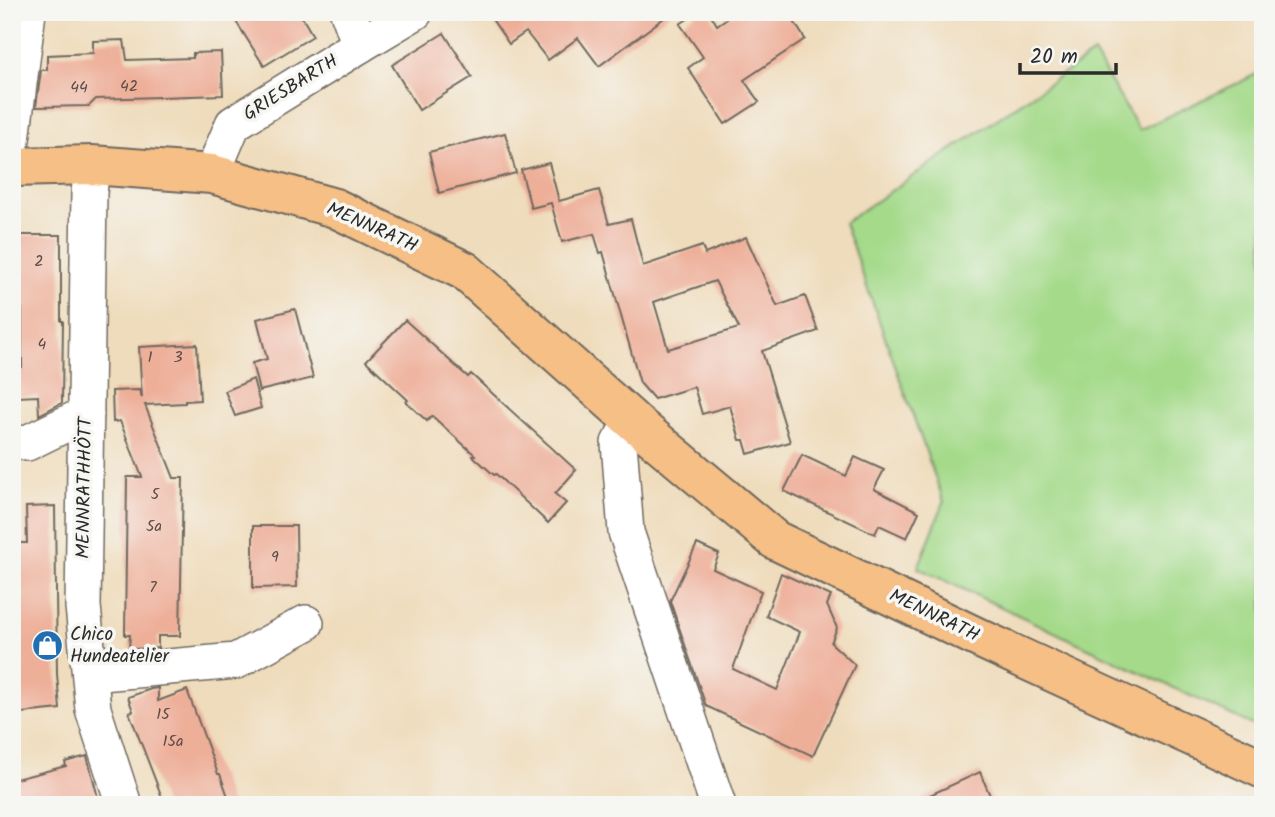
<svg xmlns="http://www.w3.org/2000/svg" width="1275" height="817" font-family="Kalam,sans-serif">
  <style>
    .green { fill: #a4da8a; stroke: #68825a; stroke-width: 2 }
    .building { fill: #eeaf99; fill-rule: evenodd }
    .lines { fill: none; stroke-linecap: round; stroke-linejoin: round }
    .minor-casing { stroke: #70695e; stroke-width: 38 }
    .major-casing { stroke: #70695e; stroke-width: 42 }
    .minor { stroke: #fff; stroke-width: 35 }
    .major { stroke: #f5bf86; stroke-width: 38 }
    .labels { text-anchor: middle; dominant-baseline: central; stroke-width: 7; stroke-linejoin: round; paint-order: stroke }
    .number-label { font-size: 16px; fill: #5c4c46 }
    .street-label { font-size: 19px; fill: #2b2b2b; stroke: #f6f6f2 }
    .poi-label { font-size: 19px; fill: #2b2b2b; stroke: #f6f6f2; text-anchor: start }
  </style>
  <rect width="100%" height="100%" fill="#f6f6f2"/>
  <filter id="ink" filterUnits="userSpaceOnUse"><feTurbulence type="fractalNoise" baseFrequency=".0143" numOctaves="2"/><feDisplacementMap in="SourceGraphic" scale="14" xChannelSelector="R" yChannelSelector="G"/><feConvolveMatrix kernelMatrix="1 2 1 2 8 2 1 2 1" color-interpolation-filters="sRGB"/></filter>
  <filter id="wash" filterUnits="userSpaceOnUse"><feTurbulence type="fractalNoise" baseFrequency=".00686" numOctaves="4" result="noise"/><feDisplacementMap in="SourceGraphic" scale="28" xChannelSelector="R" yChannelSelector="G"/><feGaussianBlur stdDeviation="1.57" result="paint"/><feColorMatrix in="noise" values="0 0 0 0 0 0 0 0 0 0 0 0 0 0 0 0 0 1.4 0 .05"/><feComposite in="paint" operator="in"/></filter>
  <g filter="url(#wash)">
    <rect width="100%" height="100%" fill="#efdcbc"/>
    <path class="green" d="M1094 53 1139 130 1263 71V730L918 568 944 502 844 223Z"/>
    <g id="blocks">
      <g class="building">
        <path d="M230 12H299L313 36 264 66Z"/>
        <path d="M487 12H672L599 66 578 38 548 60 526 32 509 44Z"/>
        <path d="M698 12H709L717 25 736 12H788L805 39 744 80 759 102 725 124 688 68 703 57 680 24Z"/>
        <path d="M444 33 472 77 419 110 392 65Z"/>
        <path d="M124 40 127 60 193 58V53L221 52 223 95 96 99 89 106 36 107 41 70H47V55L93 53V41Z"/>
        <path d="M505 133 516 173 439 193 429 152Z"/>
        <path d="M549 163 559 201 599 190 609 224 631 219 643 266 702 246 705 254 746 237 777 306 805 296 818 331 762 351 790 442 748 454 744 440H740L730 406 702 414 694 387 654 399 640 383 603 252 600 253 594 234 562 242 551 203 531 208 521 170ZM715 281 739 328 668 349 654 302Z"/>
        <path d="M18 235H61V321H63L62 403 39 415 38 396 18 397V367H22V309H17Z"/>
        <path d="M295 309 313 378 259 391 252 363 267 359 257 319Z"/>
        <path d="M405 320 468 377 471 374 576 470 555 494 566 503 548 523 496 474 494 475 473 456 475 455 432 416 427 421 406 402 408 400 366 361Z"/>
        <path d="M197 344 200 400 185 401V403L145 405 174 478H183L180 636H158V648L129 649 130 635H125L127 477H142L120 421 113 422 112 391 139 390 142 398 139 347Z"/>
        <path d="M253 379 261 408 235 416 225 391Z"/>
        <path d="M802 455 846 476 855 457 884 470 874 489 919 512 907 538 879 525 875 534 784 491Z"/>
        <path d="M55 506 57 674 60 709 12 714V562H16V543H27L26 507Z"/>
        <path d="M253 526H296L297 587 253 588Z"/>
        <path d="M697 544 719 554 713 569 761 591 733 669 777 690 800 632 766 616 781 573 831 596 827 605 837 628 831 643 855 665 813 756 706 706 670 601Z"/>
        <path d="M158 688V701L187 690 218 774H220L231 805H165L129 712 133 711 128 697 151 689Z"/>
        <path d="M87 756 100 805H12V780L66 766 65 762Z"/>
        <path d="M980 772 994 805H908Z"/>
      </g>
    </g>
  </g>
  <g filter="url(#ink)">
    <use href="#blocks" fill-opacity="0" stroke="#70695e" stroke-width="2"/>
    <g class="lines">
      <defs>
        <g id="minor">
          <path d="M348 12 360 45"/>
          <path d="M12 140 28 12"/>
          <path d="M92 165 89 193 83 606 93 709 124 805"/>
          <path d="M212 174 233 124 360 45 415 12"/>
          <path d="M633 421 619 443 626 532 718 805"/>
          <path d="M27 443 86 414"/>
          <path d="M90 674 236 661 306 623"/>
        </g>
        <path id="major" d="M12 167 92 165 212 174 335 208 465 271 633 421 775 540 983 640 1263 769"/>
      </defs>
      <use href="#minor" class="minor-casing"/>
      <use href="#major" class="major-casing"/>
      <use href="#minor" class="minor"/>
      <use href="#major" class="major"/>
    </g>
  </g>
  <defs>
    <symbol id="shop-disc" viewBox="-11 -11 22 22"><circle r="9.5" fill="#1f6fb2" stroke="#f6f6f2"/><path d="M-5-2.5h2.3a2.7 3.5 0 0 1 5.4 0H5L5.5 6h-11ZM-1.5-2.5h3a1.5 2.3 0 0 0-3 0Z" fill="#fff"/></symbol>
  </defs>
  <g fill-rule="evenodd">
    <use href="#shop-disc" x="30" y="628" width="35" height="35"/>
  </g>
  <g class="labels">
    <g class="number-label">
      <text x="129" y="86">42</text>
      <text x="79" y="87">44</text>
      <text x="39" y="261">2</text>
      <text x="42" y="344">4</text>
      <text x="150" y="357">1</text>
      <text x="178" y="357">3</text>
      <text x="155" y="494">5</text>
      <text x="154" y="526">5a</text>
      <text x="275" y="557">9</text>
      <text x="153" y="587">7</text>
      <text x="163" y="714">15</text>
      <text x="173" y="741">15a</text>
    </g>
    <g class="street-label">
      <text transform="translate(291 88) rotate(-32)">GRIESBARTH</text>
      <text transform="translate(372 228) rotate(24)">MENNRATH</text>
      <text transform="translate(85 488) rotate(-89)">MENNRATHHÖTT</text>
      <text transform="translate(934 616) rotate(26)">MENNRATH</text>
    </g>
    <g class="poi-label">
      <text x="70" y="635">Chico<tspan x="70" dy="22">Hundeatelier</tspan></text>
    </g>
  </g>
  <rect width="1275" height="817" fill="none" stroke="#f6f6f2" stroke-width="42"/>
  <path d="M1020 63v10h96v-10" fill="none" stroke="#2b2b2b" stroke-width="3.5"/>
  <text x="1030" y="63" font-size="21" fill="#2b2b2b" stroke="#f6f6f2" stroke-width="5" paint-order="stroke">20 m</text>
</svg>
